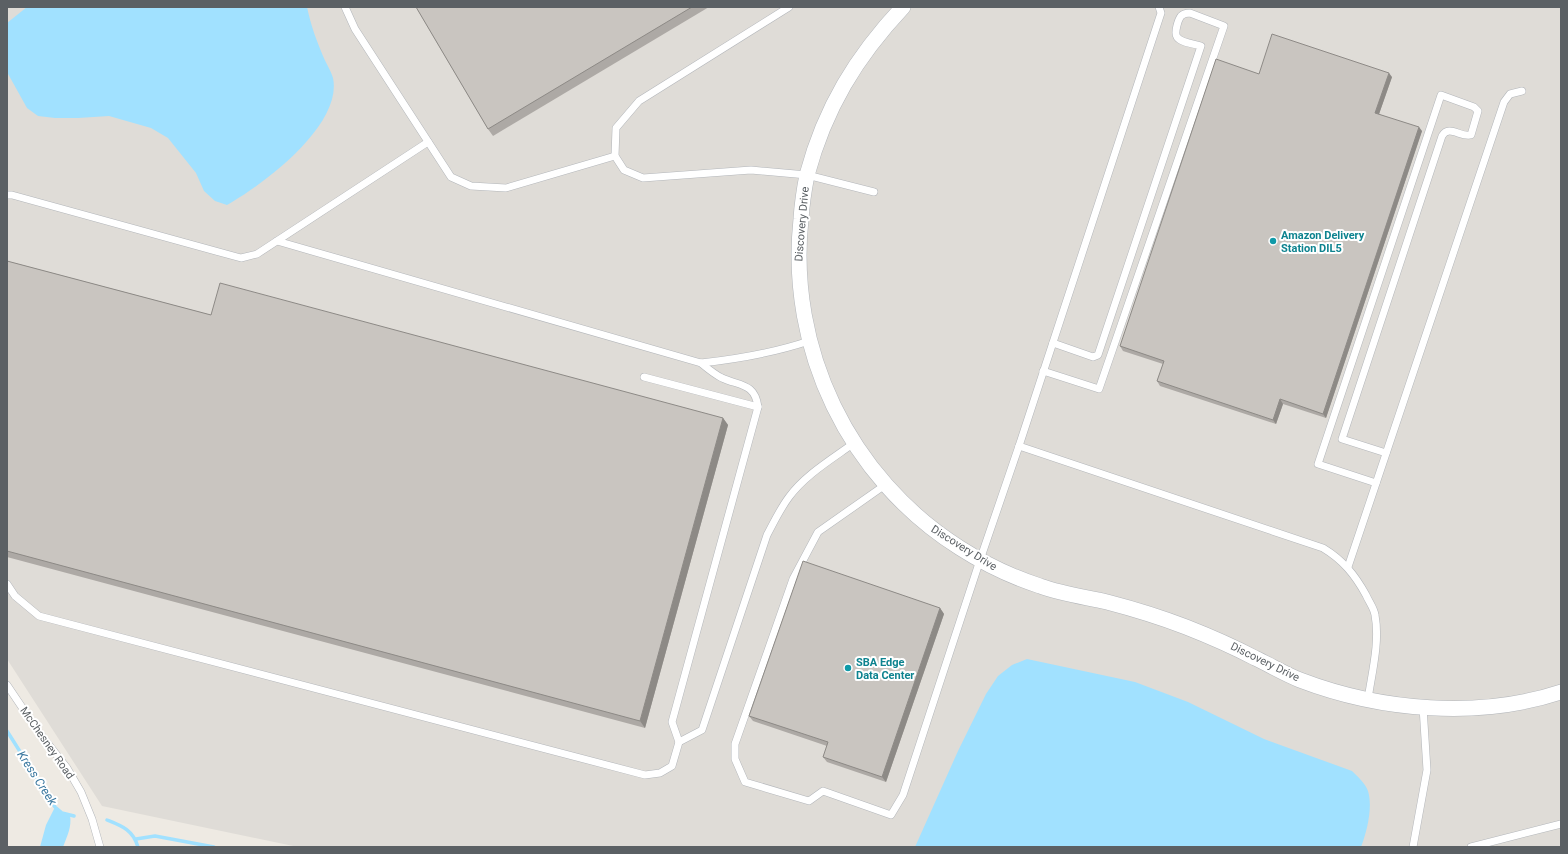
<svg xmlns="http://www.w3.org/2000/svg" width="1568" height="854" font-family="Roboto,sans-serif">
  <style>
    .industrial { fill: #dfdcd7 }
    .water { fill: #a1e1ff }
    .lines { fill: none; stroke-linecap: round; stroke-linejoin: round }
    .stream { stroke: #a1e1ff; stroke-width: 3.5 }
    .lane-casing { stroke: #b3b6ba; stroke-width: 8 }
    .street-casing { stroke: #b3b6ba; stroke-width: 16 }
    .lane { stroke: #fff; stroke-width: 7 }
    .street { stroke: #fff; stroke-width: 15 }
    .wall { fill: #ada9a5 }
    .shaded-wall { fill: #8d8a86 }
    .building { fill: #c9c5c0; stroke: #8d8a86 }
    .culture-dot { fill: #0f9aa8; stroke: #fff; stroke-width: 1.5 }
    .labels { text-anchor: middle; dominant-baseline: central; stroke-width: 4; stroke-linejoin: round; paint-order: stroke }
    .street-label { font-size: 11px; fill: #5b6064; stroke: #fff }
    .culture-label { font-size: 11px; font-weight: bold; fill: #0d838f; stroke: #fff; text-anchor: start }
    .water-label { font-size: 12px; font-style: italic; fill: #39779f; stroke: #fff }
  </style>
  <rect width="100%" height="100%" fill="#eeeae3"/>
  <path class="industrial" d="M7 7H1561V847H298L102 806 7 659Z"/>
  <g class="water">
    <path d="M27 7H307C311 26 316 39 323 56 326 63 331 71 333 78 343 125 263 185 227 205L215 201 204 191 196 173 168 138 151 128 109 116 78 118H55L38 116 27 108 7 72V23Z"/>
    <path d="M1027 659 1135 682 1188 702 1264 739 1352 771C1358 777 1365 783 1368 791 1373 807 1367 831 1361 847H915L958 751 986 694 998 676 1012 665Z"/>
    <path d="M55 807 62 813 70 815C72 827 67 836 63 847H40L46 825Z"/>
  </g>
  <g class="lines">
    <g class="stream">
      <path d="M7 731 55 807 62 813 74 816"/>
      <path d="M107 820C122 826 133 830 138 847"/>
      <path d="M136 839 155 836 214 847"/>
    </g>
    <defs>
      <g id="lane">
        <path d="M345 7 355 29 451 177 471 186 506 188 615 156"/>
        <path d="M789 7 639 101 616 128 615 156 624 170 643 178 751 170 807 175 874 192"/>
        <path d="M7 195H12L241 258 257 254 428 142"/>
        <path d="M277 241 701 363C738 359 773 353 809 341"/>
        <path d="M1043 371 1099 389 1224 26 1190 13C1187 13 1184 13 1181 16 1178 20 1174 33 1177 37 1181 43 1195 44 1201 46L1098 355 1093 357 1053 343"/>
        <path d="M644 377 758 407"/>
        <path d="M1019 446 1161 13 1159 7"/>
        <path d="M1376 483 1318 464 1441 95 1474 107 1478 111 1471 135C1461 138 1449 124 1442 136L1342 439 1386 453"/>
        <path d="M885 485 818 532 793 579 735 744V759L745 782 809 801 823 791 891 815 903 795 980 560 1019 446 1323 548C1343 560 1355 575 1366 595 1369 602 1374 608 1375 615 1380 642 1372 672 1368 699"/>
        <path d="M1348 567 1504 102 1510 94 1522 91"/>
        <path d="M7 584 15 596 39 616 645 775 660 773 672 766 679 742 702 730 767 535C774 522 780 509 789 497 805 475 832 459 854 443"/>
        <path d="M7 685 38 731 67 768 81 792 92 819 100 847"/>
        <path d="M679 742 672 722 758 407C755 383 740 386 722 378 714 374 707 368 701 363"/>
        <path d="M1413 847 1427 770 1423 707"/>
        <path d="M1471 847 1561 824"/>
      </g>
      <path id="street" d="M903 7C856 57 825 108 807 175 804 190 802 204 801 219 787 349 849 478 960 548 985 564 1012 577 1040 586 1062 594 1085 597 1107 602 1134 609 1160 617 1186 627 1209 636 1232 646 1255 658 1270 665 1285 674 1300 680 1381 711 1479 719 1561 692"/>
    </defs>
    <use href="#lane" class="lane-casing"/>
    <use href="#street" class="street-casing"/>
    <use href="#lane" class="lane"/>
    <use href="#street" class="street"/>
  </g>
  <g class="wall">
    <path d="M416 7H709L493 136 488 129Z"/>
    <path d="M1259 74 1392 77 1379 114 1422 131 1326 418 1283 404 1276 424 1160 386 1157 381 1163 364 1123 351 1120 346Z"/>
    <path d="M7 261 211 315 723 418 728 425 645 728 7 557Z"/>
    <path d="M940 608 944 614 886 782 827 762 823 757 827 746 753 721 749 716Z"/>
  </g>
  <g class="shaded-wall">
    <path d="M1389 73 1392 77 1378 117 1375 113Z"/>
    <path d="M1419 127 1422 131 1326 418 1323 414Z"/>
    <path d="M1280 399 1283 404 1276 424 1273 420Z"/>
    <path d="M723 418 728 425 645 728 640 721Z"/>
    <path d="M940 608 944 614 886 782 882 777Z"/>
  </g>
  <g class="building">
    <path d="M416 7H692L488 129Z"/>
    <path d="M1272 34 1389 73 1375 113 1419 127 1323 414 1280 399 1273 420 1157 381 1164 361 1120 346 1216 59 1259 74Z"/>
    <path d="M7 261 211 315 220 283 723 418 640 721 7 551Z"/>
    <path d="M803 561 940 608 882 777 823 757 828 742 749 716Z"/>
  </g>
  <g class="culture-dot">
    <circle cx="1273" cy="241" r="4"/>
    <circle cx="848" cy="668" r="4"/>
  </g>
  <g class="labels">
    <g class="street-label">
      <text transform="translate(802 224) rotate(-85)">Discovery Drive</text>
      <text transform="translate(964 548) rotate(32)">Discovery Drive</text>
      <text transform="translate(1265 662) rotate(26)">Discovery Drive</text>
      <text transform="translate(47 743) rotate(55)">McChesney Road</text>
    </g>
    <g class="culture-label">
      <text x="1281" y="235">Amazon Delivery<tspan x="1281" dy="13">Station DIL5</tspan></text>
      <text x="856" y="662">SBA Edge<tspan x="856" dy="13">Data Center</tspan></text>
    </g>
    <g class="water-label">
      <text transform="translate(37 778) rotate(57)">Kress Creek</text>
    </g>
  </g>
  <rect width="1568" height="854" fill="none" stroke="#5b6064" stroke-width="16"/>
</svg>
